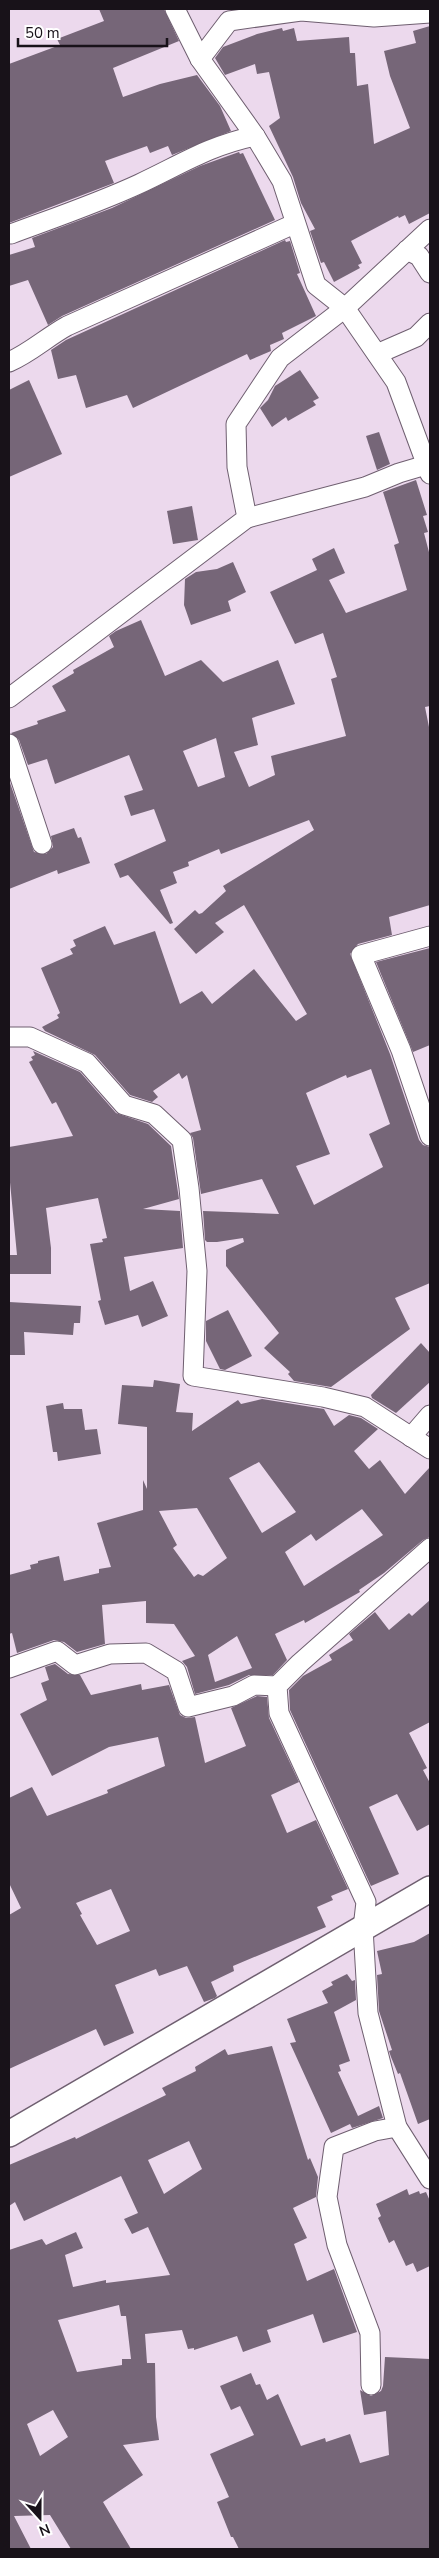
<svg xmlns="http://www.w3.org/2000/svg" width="439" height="2558" font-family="'Nunito Sans',sans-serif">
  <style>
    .building { fill: #766678; fill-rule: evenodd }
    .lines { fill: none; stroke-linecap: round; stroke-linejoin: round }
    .minor-casing { stroke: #6f5f70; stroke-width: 21 }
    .major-casing { stroke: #6f5f70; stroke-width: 28 }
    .minor { stroke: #fff; stroke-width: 19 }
    .major { stroke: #fff; stroke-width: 25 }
  </style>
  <rect width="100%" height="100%" fill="#ecd9ed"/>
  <g class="building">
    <path d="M99 9H164L179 41 113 68 123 97 160 84 197 75 220 106 231 131 172 155 168 146 150 153 147 146 105 161 114 183 9 223V64L60 45 57 39 104 21Z"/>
    <path d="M430 26V213L409 224 405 215 399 218 398 216 351 241 362 263 358 265 360 268 334 282 324 262 321 263 310 231 315 229 301 203 293 177 269 126 280 118 269 72 257 74 255 64 225 75 215 58 223 47 257 34 282 28 283 31 294 28 297 41 349 37 350 53H355L357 86 368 84 374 144 410 128 390 76 384 51 416 43 413 31Z"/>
    <path d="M239 152 240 154 243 153 275 220 62 316 48 325 28 280 9 286V255L35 247 32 238 112 208 200 166Z"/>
    <path d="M285 240 286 242 290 241 300 273 297 274 316 316 282 333 284 339 270 345 271 351 250 360 247 354 133 408 127 395 86 408 76 375 58 379 51 350 66 340Z"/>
    <path d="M300 370 319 398 313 401 316 405 288 421 286 417 272 427 260 408 268 400 275 386Z"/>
    <path d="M29 380 62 454 9 477V390Z"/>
    <path d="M379 432 390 464 377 470 366 436Z"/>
    <path d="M416 480 427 515 423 516 428 532 424 533 430 556V706L425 707 430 732V905L389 917 392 935 358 944 350 954 390 1054 419 1140 423 1145 430 1147V1283L395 1298 410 1329 331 1387 294 1381 288 1374 290 1372 264 1348 279 1333 226 1266V1250L244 1242 243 1238 217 1242H207L205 1240 203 1211 279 1214 262 1179 201 1194 193 1138 190 1133 201 1130 187 1075 182 1079 179 1073 153 1091 158 1097 152 1102 130 1095 95 1055 45 1031 42 1027 59 1018 57 1015 60 1013 41 968 73 954 70 949 76 946 73 940 105 926 114 945 155 931 180 1004 202 991 212 1004 254 969 296 1021 307 1014 244 905 215 923 224 932 196 954 174 929 195 910 199 914 202 913 226 891 223 886 314 830 309 820 221 854 219 849 188 862 189 866 173 872 177 883 160 890 173 923 170 924 128 875 120 878 114 864 166 841 154 809 131 816 124 796 143 790 129 755 55 784 47 759 28 765 19 740 11 733 38 724 37 721 66 711 52 686 74 673 73 670 114 647 109 636 116 631 141 620 165 676 201 660 223 682 278 660 295 704 252 718 258 745 234 752 249 787 275 775 271 756 346 736 331 679 337 677 323 633 295 644 270 592 317 570 312 559 334 548 345 573 329 580 346 613 407 590 394 545 399 543 383 492ZM216 738 225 777 198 787 183 751ZM371 1069 390 1124 369 1134 383 1167 314 1205 296 1166 330 1154 306 1093 346 1075 347 1078Z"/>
    <path d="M192 506 198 540 173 544 167 511Z"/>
    <path d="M233 562 246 592 228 601 231 611 191 625 184 605 185 579 196 572 217 569Z"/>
    <path d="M9 780 34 852 46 854 53 847 51 836 74 828 78 838 81 837 90 863 58 874 57 870 9 889Z"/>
    <path d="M430 948V1045L413 1052 376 962Z"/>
    <path d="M33 1051 80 1072 116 1113 148 1124 171 1146 179 1199 143 1209 180 1211 183 1248 124 1257 130 1291 153 1281 168 1316 142 1327 138 1315 105 1325 98 1301 101 1300 90 1244 103 1242 102 1239 107 1238 98 1198 46 1208 51 1248V1274H9V1255H17L9 1172V1147L73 1136 56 1102 52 1104 29 1062 33 1060 31 1057 35 1055Z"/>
    <path d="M9 1302 81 1306 80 1323H74L73 1335 24 1332 25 1355H9Z"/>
    <path d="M228 1310 252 1356 225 1370 220 1369 206 1341V1321Z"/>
    <path d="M421 1343 430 1353V1382L396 1413 372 1398 371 1395Z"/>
    <path d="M154 1380 180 1384 176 1412 193 1413 192 1431 238 1400 241 1404 262 1399 324 1409 334 1426 349 1415 361 1418 378 1429 354 1451 369 1469 380 1460 405 1494 430 1467V1537L423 1540 384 1573 359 1590 360 1592 305 1623 304 1620 275 1634 287 1660 273 1675H249L229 1685 195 1694 187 1667 182 1661 195 1656 174 1624 146 1623V1601L102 1605 105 1644 77 1652 64 1642 54 1640 17 1653 12 1633 9 1634V1575L31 1569 30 1565 38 1563V1561L59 1556 64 1581 99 1573V1569L111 1567 97 1523 143 1510V1480L147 1489V1427L118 1424 122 1385 153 1387ZM259 1462 296 1512 262 1533 229 1478ZM197 1508 227 1558 203 1576 198 1574 194 1577 173 1548 177 1545 159 1511ZM362 1509 383 1535 304 1586 285 1552 311 1534 316 1541ZM237 1636 252 1668 215 1682 208 1655Z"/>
    <path d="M63 1403 64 1409H82L85 1430 97 1429 101 1454 58 1461 57 1452H53L46 1406Z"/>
    <path d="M430 1600V1722L409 1733 427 1768 423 1770 430 1783V1824L417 1831 397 1794 369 1807 399 1874 371 1886 290 1710 289 1690 303 1676 332 1660 329 1655 353 1640 349 1634 375 1612 389 1630 409 1613 412 1616Z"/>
    <path d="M55 1664 68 1674 80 1675 91 1695 141 1684 142 1690 169 1685 180 1715 186 1718 195 1717 205 1763 246 1746 231 1708 257 1696 267 1697 269 1718 299 1782 271 1795 287 1833 316 1820 348 1889 331 1896 333 1900 317 1907 326 1927 233 1966 234 1971 211 1982 217 1996 215 1998 204 2002 187 1966 159 1976 156 1969 115 1985 134 2033 104 2046 96 2029 9 2069V1915L21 1908 9 1883V1798L32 1787 47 1816 108 1793 107 1790 165 1766 158 1737 109 1747 52 1776 20 1714 47 1700 41 1683 49 1680 45 1667ZM111 1889 130 1931 97 1945 80 1915 82 1914 76 1903Z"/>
    <path d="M430 1933V2119L418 2124 400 2073 398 2074 391 2057 389 2051 392 2050 379 2011 377 1975 382 1974 377 1951 414 1942Z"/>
    <path d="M347 1974 352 1981 355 1980 356 2000 334 2012 350 2061 339 2065 341 2071 338 2072 358 2116 379 2106 383 2118 352 2128 350 2124 331 2133 290 2043 296 2042 287 2019 328 2003 322 1991 333 1985 331 1982Z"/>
    <path d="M272 2046 308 2160 310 2158 318 2177 316 2197 293 2208 307 2238 294 2244 307 2281 334 2269 357 2332 323 2343 313 2314 267 2330 271 2342 243 2352 237 2336 194 2350V2348L188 2349 182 2330 145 2334 147 2363H155L156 2417 159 2440 123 2445 143 2475 103 2502 131 2549H71L50 2515 14 2516 31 2549H9V2250L42 2239 46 2245 76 2232 83 2248 65 2255 73 2287 106 2280V2283L170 2275 148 2227 132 2234 124 2219 138 2213 121 2176 24 2221 15 2202 9 2206V2165L75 2137 76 2139 166 2095 162 2088 196 2071 195 2067 225 2049 228 2055ZM189 2141 202 2169 164 2194 148 2160ZM119 2305 121 2316H126L131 2359H122V2365L77 2372 58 2320ZM53 2410 68 2437 40 2456 27 2424Z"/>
    <path d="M407 2189 409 2195 419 2191 420 2194 426 2192 430 2201V2266L417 2272 413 2263 406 2266 394 2240 389 2243 378 2218 381 2216 376 2204Z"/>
    <path d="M385 2357 430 2359V2549H239L233 2537H231L217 2502 229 2497 210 2454 254 2435 240 2406 231 2410 220 2386 251 2373 256 2385 260 2384 267 2400 278 2394 301 2446 325 2438 326 2442 350 2434 360 2463 389 2455 386 2411 364 2415 360 2390 371 2396 381 2391 383 2386Z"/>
  </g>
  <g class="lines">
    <defs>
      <g id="minor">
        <path d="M175 9 200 59 255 136 282 181 316 285 345 308 396 382 430 474"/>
        <path d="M200 59 229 21 301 11 374 17 430 13"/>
        <path d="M11 234C54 218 98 203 139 184 182 164 208 146 255 136"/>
        <path d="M407 250 419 256 430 273"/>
        <path d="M377 354 416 337 430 323"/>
        <path d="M9 362C30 353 47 337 67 326L294 224"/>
        <path d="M247 518 365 487 399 473 426 465"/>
        <path d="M9 698 247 518 237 467 236 424 280 358 345 308 430 229"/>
        <path d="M9 744 42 844"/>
        <path d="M430 936 361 955 401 1050 430 1136"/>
        <path d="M9 1037H30L87 1063 124 1105 154 1114 182 1140 189 1188 197 1271 193 1376 323 1397 365 1407 430 1449"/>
        <path d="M411 1437 430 1415"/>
        <path d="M430 1548 300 1663 277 1686 279 1713 366 1902 363 1928 368 2013 397 2127 430 2179"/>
        <path d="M9 1668 57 1651 75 1665 110 1654 146 1653 176 1671 188 1707 233 1696 254 1685 277 1686"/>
        <path d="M371 2385 370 2333 337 2245 327 2197 334 2147 375 2131 397 2127"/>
      </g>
      <path id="major" d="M9 2134 430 1889"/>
    </defs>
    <use href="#minor" class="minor-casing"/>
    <use href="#major" class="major-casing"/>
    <use href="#minor" class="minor"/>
    <use href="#major" class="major"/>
  </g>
  <rect width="439" height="2558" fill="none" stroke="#181219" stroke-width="20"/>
  <g transform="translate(40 2518) rotate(159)" stroke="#ffffff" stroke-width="4" paint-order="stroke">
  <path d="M0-4L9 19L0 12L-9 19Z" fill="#181219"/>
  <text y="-8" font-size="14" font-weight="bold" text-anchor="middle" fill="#181219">N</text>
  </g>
  <path d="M18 38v8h149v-8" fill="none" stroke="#181219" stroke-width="2.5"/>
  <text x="25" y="38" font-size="15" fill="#181219" stroke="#ffffff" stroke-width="4" paint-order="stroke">50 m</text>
</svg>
